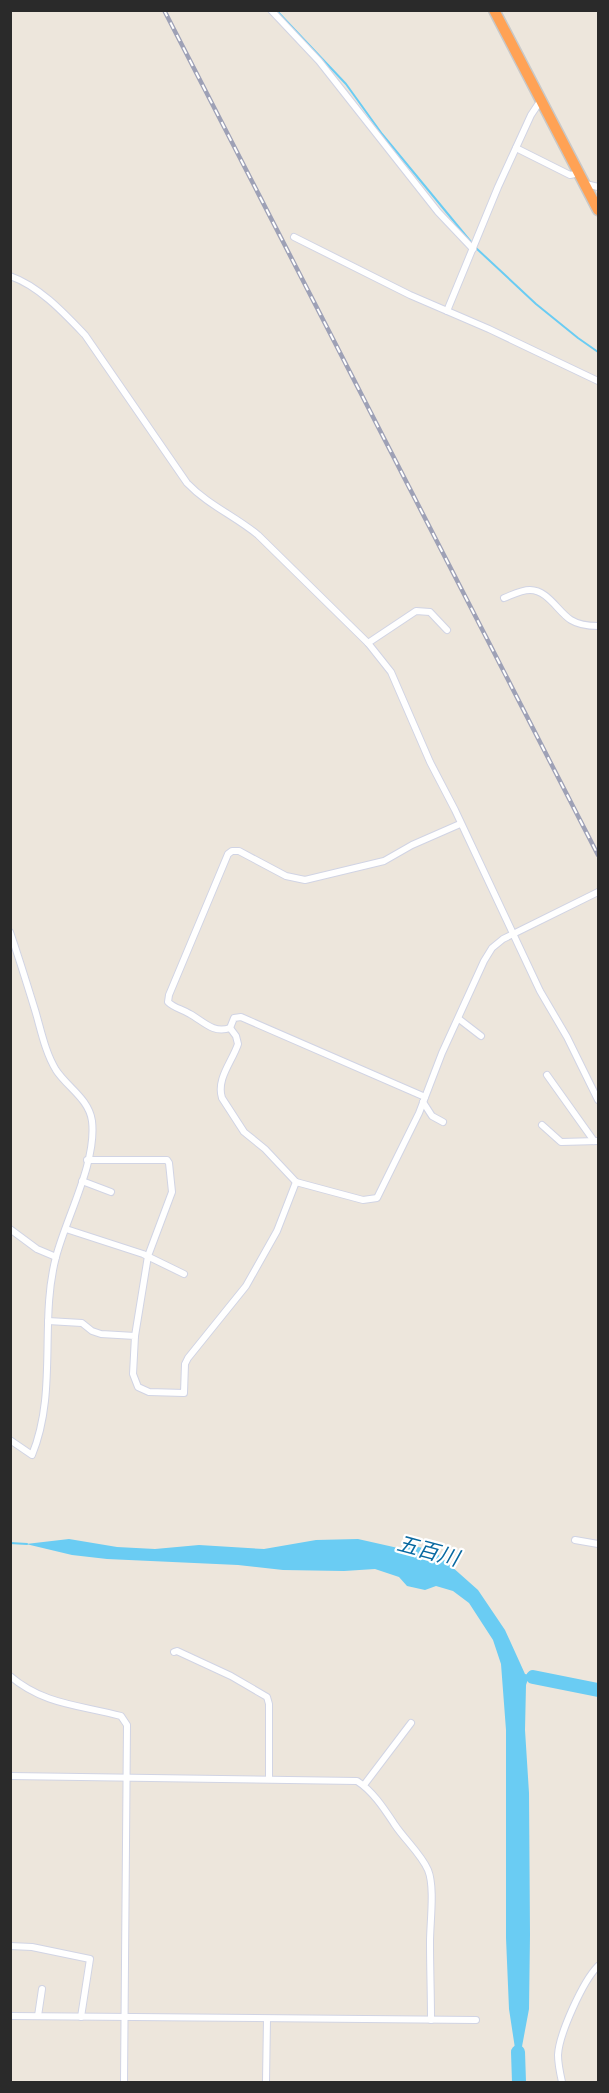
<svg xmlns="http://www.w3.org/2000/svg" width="609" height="2093" font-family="Karla,'Noto Sans JP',sans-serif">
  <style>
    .water { fill: #6accf3 }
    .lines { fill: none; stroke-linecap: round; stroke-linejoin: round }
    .stream { stroke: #6accf3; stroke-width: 2 }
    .river { stroke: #6accf3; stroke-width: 14 }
    .street-casing { stroke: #d1d4e4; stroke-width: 8 }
    .highway-casing { stroke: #c8c8c8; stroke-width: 13 }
    .street { stroke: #fff; stroke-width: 6 }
    .highway { stroke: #ffa255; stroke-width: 10 }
    .rail-casing { stroke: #9ea1b6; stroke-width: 4.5 }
    .rail { stroke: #fff; stroke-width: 2; stroke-dasharray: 7; stroke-linecap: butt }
    .labels { text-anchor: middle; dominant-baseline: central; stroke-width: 4.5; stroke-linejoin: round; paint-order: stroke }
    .water-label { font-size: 21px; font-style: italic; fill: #0869a1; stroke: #fff }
  </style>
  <rect width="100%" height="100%" fill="#ede6dc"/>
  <path class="water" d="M69 1539 117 1547 155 1549 199 1545 264 1549 316 1540 358 1539 398 1548 413 1546 433 1550 478 1590 505 1630 525 1674 550 1679 549 1682 528 1679 526 1685 525 1730 529 1793 530 1935 529 2009 518 2068 509 2009 506 1938V1730L501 1664 493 1640 469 1603 453 1591 436 1586 425 1590 407 1586 399 1577 375 1569 344 1571 283 1570 238 1565 107 1559 72 1555 26 1544Z"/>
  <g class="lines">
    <g class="stream">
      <path d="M276 10 346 84 382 134 476 248 536 304 578 338 598 352"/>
      <path d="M10 1543 27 1544"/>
    </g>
    <g class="river">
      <path d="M533 1677 598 1690"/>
      <path d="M518 2052 519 2082"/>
    </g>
    <defs>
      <g id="street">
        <path d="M271 10 319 61 438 212 473 249"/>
        <path d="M516 148 570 175 580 173"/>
        <path d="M586 184 598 187"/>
        <path d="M294 237 410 295 489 329 598 381"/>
        <path d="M10 276C39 286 64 313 85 335L187 483C208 505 235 516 258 535L368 643 391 672 430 762 455 810 540 991 567 1037 598 1100"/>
        <path d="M447 311 498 187 531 115 541 100"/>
        <path d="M504 598C512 595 521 590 530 590 548 590 558 612 571 620 579 625 589 626 598 626"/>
        <path d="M368 643 416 611 430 612 447 630"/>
        <path d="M10 932C19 958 27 984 35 1010 41 1030 45 1052 56 1070 67 1087 89 1099 92 1121 97 1162 66 1218 56 1257 39 1321 58 1392 32 1455L10 1440"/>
        <path d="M459 1019 481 1036"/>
        <path d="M230 1028 234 1018 241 1017 425 1097"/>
        <path d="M547 1075 594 1141"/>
        <path d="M423 1102 432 1116 443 1122"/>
        <path d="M542 1125 561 1142 598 1141"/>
        <path d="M87 1160H167L169 1163 172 1192 148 1256 135 1336"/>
        <path d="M82 1181 111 1192"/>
        <path d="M296 1182 265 1149 244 1132 222 1098C216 1079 232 1062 238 1044L236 1036 230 1028C213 1034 203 1021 190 1014 182 1009 174 1008 168 1002L169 995 228 854 232 851H239L286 876 305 880 384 861 412 845 460 824"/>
        <path d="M10 1229 37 1249 56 1257"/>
        <path d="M66 1229 143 1254 184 1274"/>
        <path d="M48 1321 82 1323 92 1331 101 1334 135 1336 133 1374 138 1387 149 1392 184 1393 185 1364 188 1358 246 1286 277 1231 296 1182 363 1200 377 1198 419 1113 442 1053 484 961 492 948 503 939 598 892"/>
        <path d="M575 1540 598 1544"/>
        <path d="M174 1652 177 1651 231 1676 267 1697 269 1704V1778"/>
        <path d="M10 1676C44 1705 80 1705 121 1716L127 1725 124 2082"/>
        <path d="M10 1776 357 1781C373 1791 385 1810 395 1825 405 1840 421 1854 428 1870 435 1887 430 1922 430 1942 430 1968 431 1994 431 2020"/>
        <path d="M364 1785 411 1723"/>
        <path d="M10 1946 32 1947 90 1959 81 2017"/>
        <path d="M10 2016 476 2020"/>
        <path d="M38 2016 42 1989"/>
        <path d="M266 2082 267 2019"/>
        <path d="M562 2082C560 2073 558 2064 558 2055 559 2034 583 1981 598 1966"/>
      </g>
      <path id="highway" d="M494 10 598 210"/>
    </defs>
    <use href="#street" class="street-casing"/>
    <use href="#highway" class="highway-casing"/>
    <use href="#street" class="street"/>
    <use href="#highway" class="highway"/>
    <defs>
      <path id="rail" d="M164 10 598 855"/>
    </defs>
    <use href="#rail" class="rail-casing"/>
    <use href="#rail" class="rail"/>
  </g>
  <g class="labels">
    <g class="water-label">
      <text transform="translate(428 1551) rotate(15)">五百川</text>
    </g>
  </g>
  <rect width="609" height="2093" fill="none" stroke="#2a2a2a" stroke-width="24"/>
</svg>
